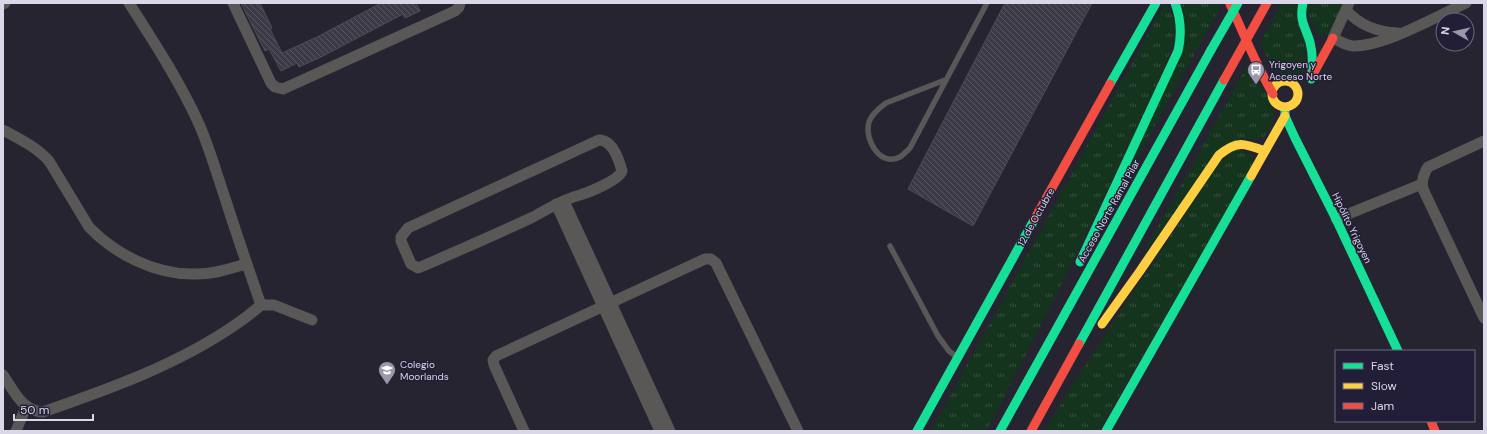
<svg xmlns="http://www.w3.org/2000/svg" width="1487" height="434" font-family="'DM Sans',sans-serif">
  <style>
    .grass { fill: url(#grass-tufts) }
    .building { fill: url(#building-back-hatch); stroke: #4c4b56 }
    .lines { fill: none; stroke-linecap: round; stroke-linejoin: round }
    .lane { stroke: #5a5757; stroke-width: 5.5 }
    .street { stroke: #5a5757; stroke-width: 11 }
    .fast { stroke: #16e098; stroke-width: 9 }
    .slow { stroke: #ffcf43; stroke-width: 9 }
    .jam { stroke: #f24e42; stroke-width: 9 }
    .fast-bridge { stroke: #16e098; stroke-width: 9 }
    .jam-bridge { stroke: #f24e42; stroke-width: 9 }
    .labels { text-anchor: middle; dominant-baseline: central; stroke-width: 3; stroke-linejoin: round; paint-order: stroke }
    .poi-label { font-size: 10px; fill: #d9d7e8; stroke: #221e37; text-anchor: start }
    .street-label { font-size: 10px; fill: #d9d7e8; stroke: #221e37 }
  </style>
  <defs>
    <pattern id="grass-tufts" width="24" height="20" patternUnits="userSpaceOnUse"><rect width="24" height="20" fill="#15341e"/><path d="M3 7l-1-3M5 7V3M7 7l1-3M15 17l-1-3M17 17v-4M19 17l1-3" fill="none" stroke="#36513f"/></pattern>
    <pattern id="building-back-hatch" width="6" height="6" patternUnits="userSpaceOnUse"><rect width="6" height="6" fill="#3b3a46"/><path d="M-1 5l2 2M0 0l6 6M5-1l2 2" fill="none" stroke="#575661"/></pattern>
  </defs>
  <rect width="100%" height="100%" fill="#262431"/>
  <g class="grass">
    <path d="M1165 3H1167L1178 30 1159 83 1058 291 993 419 986 431H931Z"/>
    <path d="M1179 3H1221L1222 4 1116 196 1180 57Z"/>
    <path d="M1282 3H1297L1306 43 1305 68 1299 74C1274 78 1269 62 1260 43Z"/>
    <path d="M1308 3H1344L1331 28 1326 35 1316 34 1306 7Z"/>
    <path d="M1249 62 1273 108 1274 118 1271 128 1264 137 1255 140 1244 139 1142 255Z"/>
    <path d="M1238 148 1253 156V164L1099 431H1044L1079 375 1219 162Z"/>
  </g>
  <g class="building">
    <path d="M241 3H260L272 28 270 29 282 53 317 37 381 3H416L420 11 405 18 403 14 321 57 299 67 297 63 281 71 269 49 265 51Z"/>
    <path d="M1005 3H1092L973 226 908 189Z"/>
  </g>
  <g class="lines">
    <g class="lane">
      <path d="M945 80 886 103C879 108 872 114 869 122 864 140 880 167 900 157 903 155 907 151 910 148L987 3"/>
      <path d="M890 246 938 336 949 351 957 357"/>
    </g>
    <g class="street">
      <path d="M233 3 271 83 275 87 283 89 455 11 459 7 460 3"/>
      <path d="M1349 3 1333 38C1339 41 1347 46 1353 46 1384 47 1437 16 1466 3"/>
      <path d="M3 4 5 3"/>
      <path d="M1346 10C1360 26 1377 32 1398 33"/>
      <path d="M3 130C20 139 36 147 49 161L89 227C115 254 154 274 192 274 211 275 229 269 246 264"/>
      <path d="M599 140C613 140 619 160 622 171 619 180 590 192 580 195 563 199 548 209 533 217 497 234 460 250 423 266L418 268 411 264 401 241V237L408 228Z"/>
      <path d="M1484 141 1428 167C1423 175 1421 181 1423 189L1484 318"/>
      <path d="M564 201 670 431"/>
      <path d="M556 204 660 431"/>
      <path d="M1336 219 1422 184"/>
      <path d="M261 305H274L312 320"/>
      <path d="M3 375C14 391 22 411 43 412 109 389 177 365 235 325 244 319 253 312 261 305 249 270 237 236 226 201 217 175 210 149 199 124 180 82 154 42 129 3"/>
      <path d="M16 431 26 407"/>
      <path d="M524 431 494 365 493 360 496 356 705 259H711L716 263 798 431"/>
    </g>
    <g class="fast">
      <path d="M1303 3C1299 21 1305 26 1310 42 1313 54 1313 67 1311 79"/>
      <path d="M1110 84 1156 3"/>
      <path d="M1285 110V116L1295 138 1336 219 1398 351"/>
      <path d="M1080 262 1178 51C1182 34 1181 19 1175 3"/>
      <path d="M1079 344 1224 80"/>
      <path d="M917 431 1034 220"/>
      <path d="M1000 431 1211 50"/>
      <path d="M1106 431 1251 176"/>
    </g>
    <g class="slow">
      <circle cx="1285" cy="94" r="13"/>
      <path d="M1251 176 1285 116"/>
      <path d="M1102 324 1140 271 1219 155C1237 140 1244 143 1265 151"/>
    </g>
    <g class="jam">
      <path d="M1230 4C1244 34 1256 65 1273 94"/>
      <path d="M1312 76 1333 38"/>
      <path d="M1034 220 1110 84"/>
      <path d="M1431 421 1435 431"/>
      <path d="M1031 431 1079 344"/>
    </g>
    <path class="fast-bridge" d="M1211 50 1238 3"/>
    <path class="jam-bridge" d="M1224 80 1267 3"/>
  </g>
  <defs>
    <symbol id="bus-pin" viewBox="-11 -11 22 30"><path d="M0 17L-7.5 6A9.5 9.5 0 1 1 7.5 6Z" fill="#9a98a8" stroke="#221e37"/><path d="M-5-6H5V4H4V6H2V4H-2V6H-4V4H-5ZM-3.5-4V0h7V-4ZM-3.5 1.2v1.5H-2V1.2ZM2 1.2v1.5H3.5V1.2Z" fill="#fff"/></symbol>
    <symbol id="school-pin" viewBox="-11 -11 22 30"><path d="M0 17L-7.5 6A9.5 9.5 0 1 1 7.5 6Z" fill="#9a98a8" stroke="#221e37"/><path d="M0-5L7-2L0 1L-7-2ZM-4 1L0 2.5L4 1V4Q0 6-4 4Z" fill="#fff"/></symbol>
  </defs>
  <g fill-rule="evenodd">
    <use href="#bus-pin" x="1246" y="60" width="20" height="27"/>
    <use href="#school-pin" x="377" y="360" width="20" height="27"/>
  </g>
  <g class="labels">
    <g class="poi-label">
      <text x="1269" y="64">Yrigoyen y<tspan x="1269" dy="12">Acceso Norte</tspan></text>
      <text x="400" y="364">Colegio<tspan x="400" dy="12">Moorlands</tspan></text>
    </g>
    <g class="street-label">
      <text transform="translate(1109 211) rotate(-61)">Acceso Norte Ramal Pilar</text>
      <text transform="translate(1036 217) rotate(-61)">12 de Octubre</text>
      <text transform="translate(1352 228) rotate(64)">Hipólito Yrigoyen</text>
    </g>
  </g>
  <rect width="1487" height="434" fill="none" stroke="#d9d7e8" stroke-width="8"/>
  <rect x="1335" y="350" width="140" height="72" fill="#221e37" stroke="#6b687e"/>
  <rect x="1343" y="363" width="20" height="6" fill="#16e098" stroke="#6b687e"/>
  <text x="1371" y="370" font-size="12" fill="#d9d7e8">Fast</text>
  <rect x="1343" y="383" width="20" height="6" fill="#ffcf43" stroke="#6b687e"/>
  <text x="1371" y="390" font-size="12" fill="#d9d7e8">Slow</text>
  <rect x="1343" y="403" width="20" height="6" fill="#f24e42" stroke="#6b687e"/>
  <text x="1371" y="410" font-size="12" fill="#d9d7e8">Jam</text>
  <g transform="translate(1455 32) rotate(278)"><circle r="19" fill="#221e37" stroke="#6b687e"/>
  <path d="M0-3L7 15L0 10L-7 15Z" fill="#9a98a8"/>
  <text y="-6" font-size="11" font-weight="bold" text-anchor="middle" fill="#d9d7e8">N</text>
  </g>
  <path d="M14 414v6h79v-6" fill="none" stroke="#d9d7e8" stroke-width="2"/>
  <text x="20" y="414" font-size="12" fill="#d9d7e8" stroke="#221e37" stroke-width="3" paint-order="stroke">50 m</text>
</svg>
